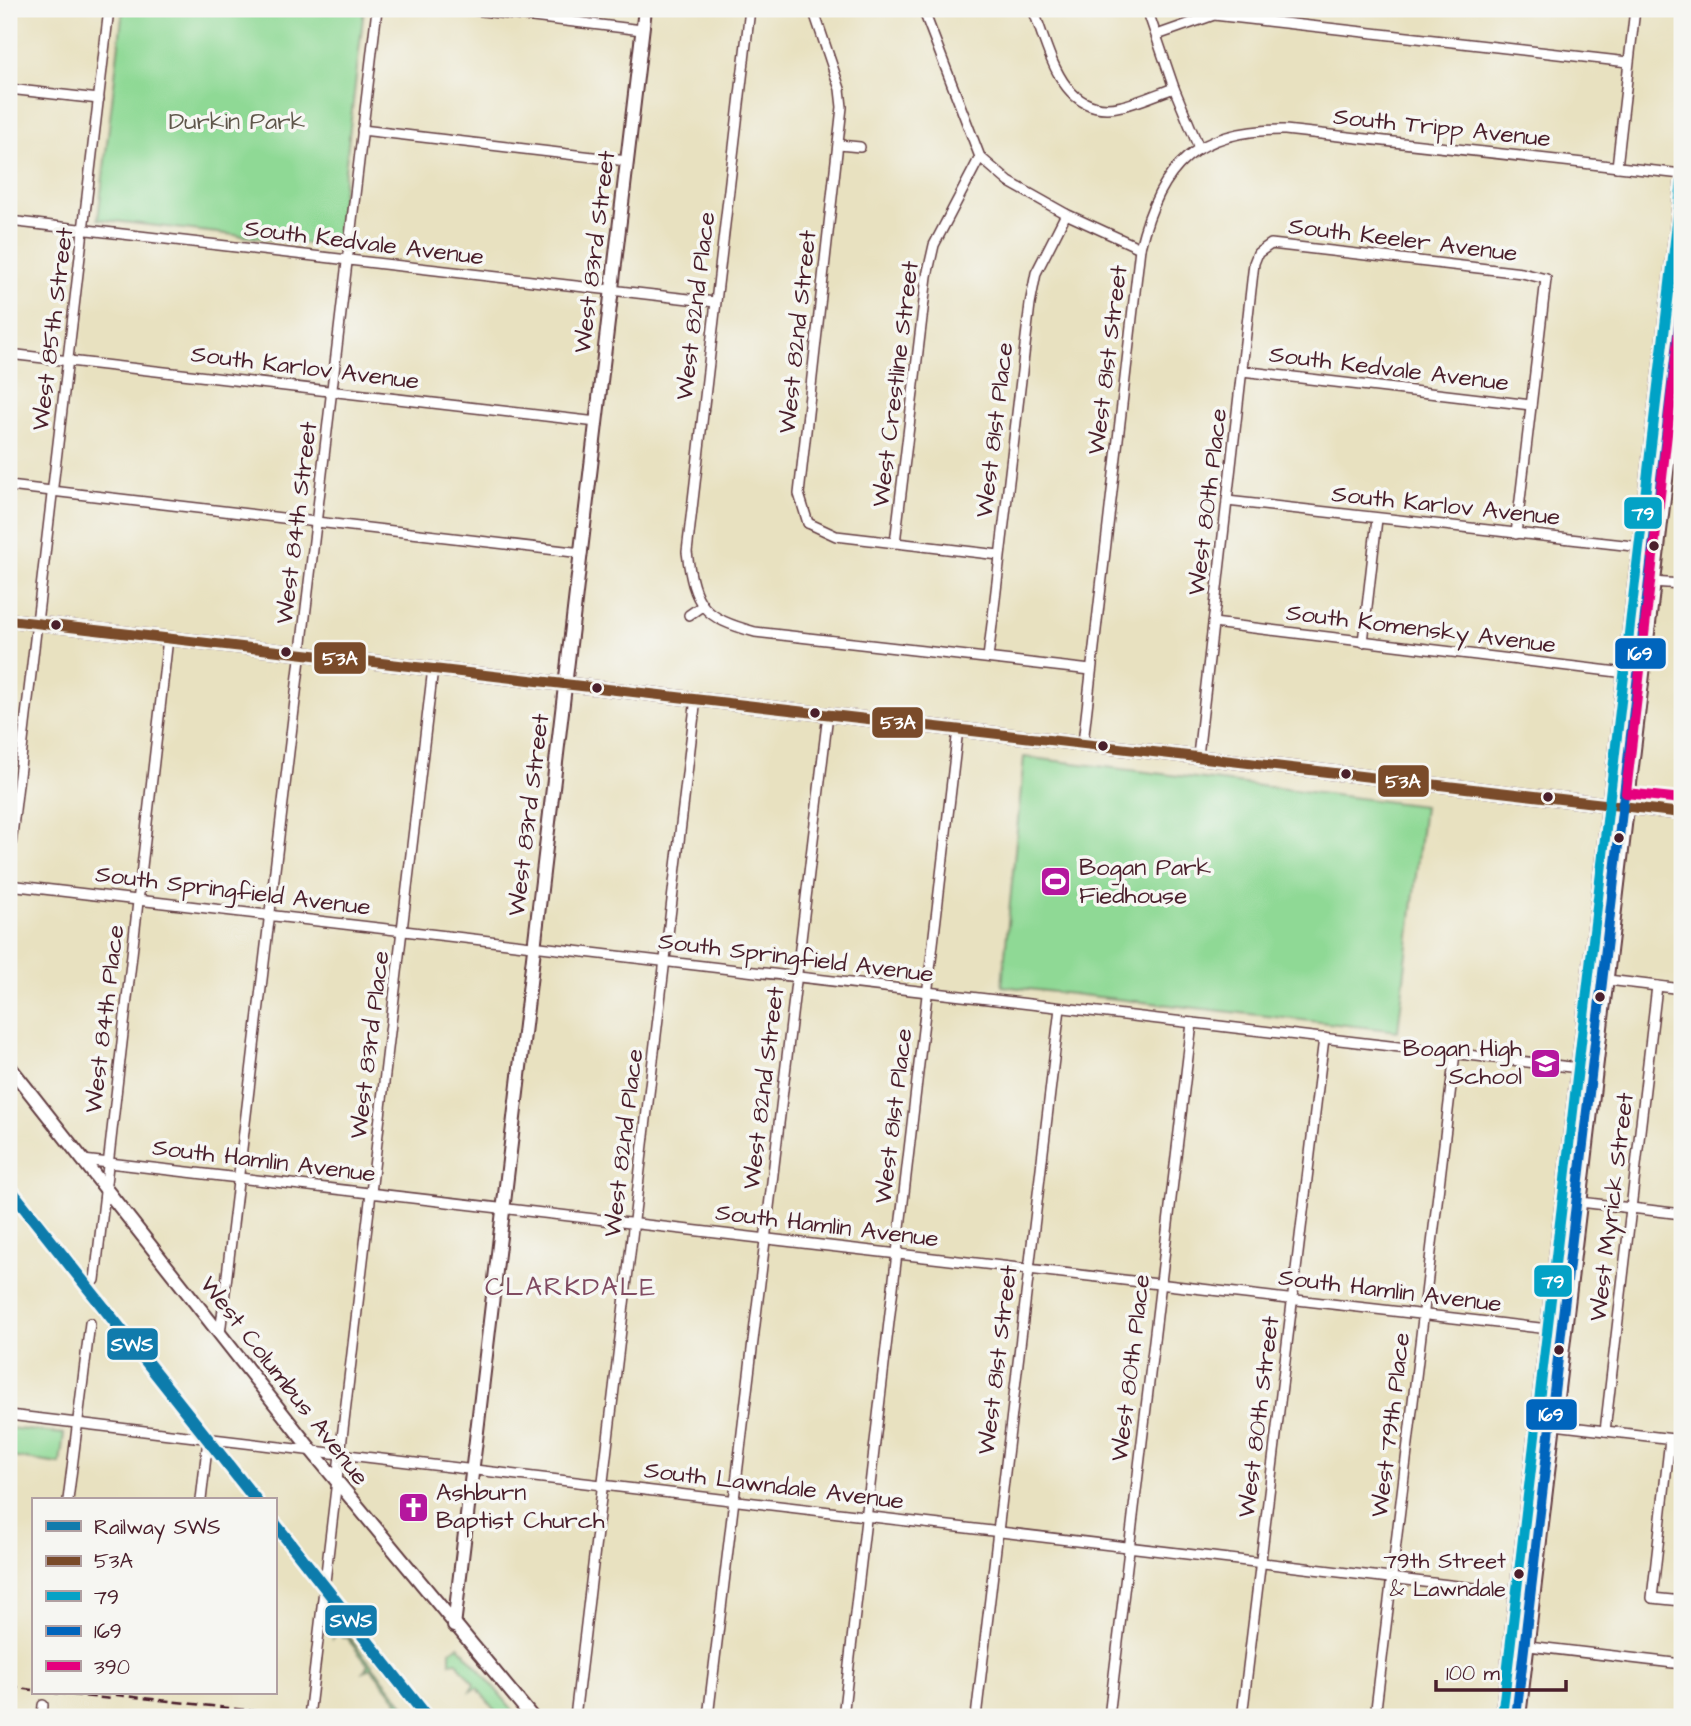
<svg xmlns="http://www.w3.org/2000/svg" width="1691" height="1726" font-family="'Architects Daughter',sans-serif">
  <style>
    .green { fill: #8fd995; stroke: #6c7c60; stroke-width: 2 }
    .lines { fill: none; stroke-linecap: round; stroke-linejoin: round }
    .street-casing { stroke: #623c41; stroke-width: 12 }
    .secondary-casing { stroke: #623c41; stroke-width: 16 }
    .street { stroke: #fff; stroke-width: 9 }
    .secondary { stroke: #fff; stroke-width: 12 }
    .rail { stroke: #4a1f2b; stroke-width: 2.5; stroke-dasharray: 10 5; stroke-linecap: butt }
    .bus-1-casing { stroke: #f6f6f2; stroke-width: 16 }
    .bus-2-casing { stroke: #f6f6f2; stroke-width: 16 }
    .bus-3-casing { stroke: #f6f6f2; stroke-width: 16 }
    .bus-4-casing { stroke: #f6f6f2; stroke-width: 16 }
    .bus-1 { stroke: #7a4b2a; stroke-width: 10 }
    .bus-2 { stroke: #04a2c6; stroke-width: 10 }
    .bus-3 { stroke: #0065bd; stroke-width: 10 }
    .bus-4 { stroke: #e5007d; stroke-width: 10 }
    .rail-1-casing { stroke: #f6f6f2; stroke-width: 18 }
    .rail-1 { stroke: #117bac; stroke-width: 12 }
    .bus-dot { fill: #4a1f2b; stroke: #f6f6f2; stroke-width: 2.5 }
    .labels { text-anchor: middle; dominant-baseline: central; stroke-width: 7; stroke-linejoin: round; paint-order: stroke }
    .bus-label { font-size: 22px; fill: #4a1f2b; stroke: #f6f6f2; text-anchor: end }
    .park-label { font-size: 24px; fill: #5f574b; stroke: #f6f6f2 }
    .street-label { font-size: 24px; fill: #4a1f2b; stroke: #f6f6f2 }
    .poi-label { font-size: 24px; fill: #4a1f2b; stroke: #f6f6f2; text-anchor: start }
    .neighbourhood-label { font-size: 26px; letter-spacing: 2px; fill: #804b61; stroke: #f6f6f2 }
    .line-badge { stroke: #f6f6f2; stroke-width: 2.5 }
    .badge-label { font-size: 19px; text-anchor: middle; font-weight: bold; fill: #fff }
  </style>
  <rect width="100%" height="100%" fill="#f6f6f2"/>
  <filter id="ink" filterUnits="userSpaceOnUse"><feTurbulence type="fractalNoise" baseFrequency=".0143" numOctaves="2"/><feDisplacementMap in="SourceGraphic" scale="14" xChannelSelector="R" yChannelSelector="G"/><feConvolveMatrix kernelMatrix="1 2 1 2 8 2 1 2 1" color-interpolation-filters="sRGB"/></filter>
  <filter id="wash" filterUnits="userSpaceOnUse"><feTurbulence type="fractalNoise" baseFrequency=".00686" numOctaves="4" result="noise"/><feDisplacementMap in="SourceGraphic" scale="28" xChannelSelector="R" yChannelSelector="G"/><feGaussianBlur stdDeviation="1.57" result="paint"/><feColorMatrix in="noise" values="0 0 0 0 0 0 0 0 0 0 0 0 0 0 0 0 0 1.4 0 .05"/><feComposite in="paint" operator="in"/></filter>
  <g filter="url(#wash)">
    <rect width="100%" height="100%" fill="#e8e1c0"/>
    <g class="green">
      <path d="M123 9H364L336 247 98 219Z"/>
      <path d="M1024 757 1424 806 1398 1031 1002 986Z"/>
      <path d="M9 1428 64 1434 60 1464 11 1457 9 1462Z"/>
      <path d="M334 1619 414 1717H391L392 1708 398 1702 371 1668 364 1671 368 1665 346 1637 343 1638 338 1633 333 1638Z"/>
      <path d="M459 1646 519 1717H500L477 1688 470 1691 474 1684 456 1661 450 1663V1651Z"/>
    </g>
  </g>
  <g filter="url(#ink)">
    <g class="lines">
      <defs>
        <g id="street">
          <path d="M465 9 642 30"/>
          <path d="M750 9 687 552C694 606 703 618 755 632L1091 670"/>
          <path d="M923 9 980 157 1009 182 1066 214 1140 248"/>
          <path d="M1033 9C1049 50 1062 121 1122 106 1140 102 1157 94 1174 88"/>
          <path d="M1147 9 1174 88 1199 148"/>
          <path d="M1157 35 1214 15 1628 62"/>
          <path d="M9 89 99 99"/>
          <path d="M362 130 627 161"/>
          <path d="M839 145 860 147"/>
          <path d="M1617 167 1635 9"/>
          <path d="M9 221 715 302"/>
          <path d="M9 354 597 422"/>
          <path d="M1242 371 1531 405"/>
          <path d="M9 486 582 553"/>
          <path d="M1227 501 1660 549"/>
          <path d="M808 523 799 494 842 107 840 89 813 9"/>
          <path d="M808 523 836 536 999 555"/>
          <path d="M1516 534 1546 279"/>
          <path d="M895 543 927 276 934 245 980 157"/>
          <path d="M1636 581 1682 584"/>
          <path d="M689 615 702 606"/>
          <path d="M1213 623 1626 673"/>
          <path d="M1363 642 1377 519"/>
          <path d="M988 658 1030 304 1036 273 1066 214"/>
          <path d="M1083 743 1140 248C1160 164 1198 129 1285 130L1682 174"/>
          <path d="M1198 756 1254 263 1258 253 1271 244 1522 273 1546 279"/>
          <path d="M9 861 109 9"/>
          <path d="M9 885 1579 1068"/>
          <path d="M1608 980 1682 989"/>
          <path d="M83 1160 1566 1331"/>
          <path d="M1563 1200 1682 1214"/>
          <path d="M95 1280 168 638"/>
          <path d="M220 1334 377 9"/>
          <path d="M9 1415 1534 1595"/>
          <path d="M1537 1423 1682 1440"/>
          <path d="M1605 1431 1657 986"/>
          <path d="M1670 1439 1652 1598 1682 1601"/>
          <path d="M68 1500 90 1323"/>
          <path d="M201 1500 208 1439"/>
          <path d="M1511 1644 1682 1664"/>
          <path d="M42 1717 43 1705"/>
          <path d="M309 1717 433 668"/>
          <path d="M575 1717 696 698"/>
          <path d="M708 1717 828 714"/>
          <path d="M843 1717 958 729"/>
          <path d="M976 1717 1060 1008"/>
          <path d="M1109 1717 1192 1023"/>
          <path d="M1242 1717 1324 1038"/>
          <path d="M1375 1717 1455 1053"/>
        </g>
        <g id="secondary">
          <path d="M9 620 1682 813"/>
          <path d="M9 1066 312 1451 532 1717"/>
          <path d="M454 1626 645 9"/>
          <path d="M1502 1717 1682 181"/>
          <path d="M1519 1717 1682 346"/>
        </g>
      </defs>
      <use href="#street" class="street-casing"/>
      <use href="#secondary" class="secondary-casing"/>
      <use href="#street" class="street"/>
      <use href="#secondary" class="secondary"/>
      <g class="rail">
        <path d="M9 1687 33 1690"/>
        <path d="M55 1693 111 1699"/>
        <path d="M100 1693 306 1717"/>
      </g>
      <defs>
        <path id="bus-1" d="M9 620 1682 813"/>
        <path id="bus-2" d="M1502 1717 1682 181"/>
        <path id="bus-3" d="M1516 1717 1682 299"/>
        <path id="bus-4" d="M1682 303 1626 793 1682 799"/>
      </defs>
      <use href="#bus-1" class="bus-1-casing"/>
      <use href="#bus-2" class="bus-2-casing"/>
      <use href="#bus-3" class="bus-3-casing"/>
      <use href="#bus-4" class="bus-4-casing"/>
      <use href="#bus-1" class="bus-1"/>
      <use href="#bus-2" class="bus-2"/>
      <use href="#bus-3" class="bus-3"/>
      <use href="#bus-4" class="bus-4"/>
      <defs>
        <g id="rail-1">
          <path d="M9 1188 256 1500"/>
          <path d="M275 1524 427 1717"/>
        </g>
      </defs>
      <use href="#rail-1" class="rail-1-casing"/>
      <use href="#rail-1" class="rail-1"/>
    </g>
  </g>
  <defs>
    <symbol id="stadium-square" viewBox="-11 -11 22 22"><rect x="-9" y="-9" width="18" height="18" rx="4" fill="#b5179e" stroke="#f6f6f2"/><path d="M0-5a6.5 5 0 1 0 0 10a6.5 5 0 1 0 0-10ZM-3.5-1.8h7v3.6h-7Z" fill="#fff"/></symbol>
    <symbol id="school-square" viewBox="-11 -11 22 22"><rect x="-9" y="-9" width="18" height="18" rx="4" fill="#b5179e" stroke="#f6f6f2"/><path d="M0-5L7-2L0 1L-7-2ZM-4 1L0 2.5L4 1V4Q0 6-4 4Z" fill="#fff"/></symbol>
    <symbol id="church-square" viewBox="-11 -11 22 22"><rect x="-9" y="-9" width="18" height="18" rx="4" fill="#b5179e" stroke="#f6f6f2"/><path d="M-1.2-6h2.4v3.5h3.3v2.4h-3.3V6h-2.4V-.1h-3.3v-2.4h3.3Z" fill="#fff"/></symbol>
  </defs>
  <g fill-rule="evenodd">
    <use href="#stadium-square" x="1038" y="864" width="35" height="35"/>
    <use href="#school-square" x="1528" y="1046" width="35" height="35"/>
    <use href="#church-square" x="396" y="1490" width="35" height="35"/>
  </g>
  <g class="bus-dot">
    <circle cx="1654" cy="546" r="6"/>
    <circle cx="56" cy="625" r="6"/>
    <circle cx="286" cy="652" r="6"/>
    <circle cx="597" cy="688" r="6"/>
    <circle cx="815" cy="713" r="6"/>
    <circle cx="1103" cy="746" r="6"/>
    <circle cx="1346" cy="774" r="6"/>
    <circle cx="1548" cy="797" r="6"/>
    <circle cx="1619" cy="838" r="6"/>
    <circle cx="1600" cy="997" r="6"/>
    <circle cx="1559" cy="1350" r="6"/>
    <circle cx="1519" cy="1574" r="6"/>
  </g>
  <g class="labels">
    <g class="bus-label">
      <text x="1506" y="1561">79th Street<tspan x="1506" dy="28">&amp; Lawndale</tspan></text>
    </g>
    <g class="park-label">
      <text x="237" y="122">Durkin Park</text>
    </g>
    <g class="street-label">
      <text transform="translate(1442 128) rotate(6)">South Tripp Avenue</text>
      <text transform="translate(1403 240) rotate(7)">South Keeler Avenue</text>
      <text transform="translate(364 243) rotate(7)">South Kedvale Avenue</text>
      <text transform="translate(595 252) rotate(-83)">West 83rd Street</text>
      <text transform="translate(696 306) rotate(-83)">West 82nd Place</text>
      <text transform="translate(53 329) rotate(-83)">West 85th Street</text>
      <text transform="translate(798 332) rotate(-84)">West 82nd Street</text>
      <text transform="translate(1108 360) rotate(-83)">West 81st Street</text>
      <text transform="translate(305 368) rotate(7)">South Karlov Avenue</text>
      <text transform="translate(1389 369) rotate(7)">South Kedvale Avenue</text>
      <text transform="translate(896 384) rotate(-83)">West Crestline Street</text>
      <text transform="translate(995 430) rotate(-83)">West 81st Place</text>
      <text transform="translate(1208 502) rotate(-83)">West 80th Place</text>
      <text transform="translate(1446 506) rotate(6)">South Karlov Avenue</text>
      <text transform="translate(297 523) rotate(-83)">West 84th Street</text>
      <text transform="translate(1421 629) rotate(7)">South Komensky Avenue</text>
      <text transform="translate(529 815) rotate(-83)">West 83rd Street</text>
      <text transform="translate(233 891) rotate(7)">South Springfield Avenue</text>
      <text transform="translate(796 958) rotate(7)">South Springfield Avenue</text>
      <text transform="translate(105 1019) rotate(-83)">West 84th Place</text>
      <text transform="translate(370 1045) rotate(-83)">West 83rd Place</text>
      <text transform="translate(764 1088) rotate(-83)">West 82nd Street</text>
      <text transform="translate(894 1116) rotate(-83)">West 81st Place</text>
      <text transform="translate(624 1143) rotate(-83)">West 82nd Place</text>
      <text transform="translate(264 1161) rotate(7)">South Hamlin Avenue</text>
      <text transform="translate(1612 1207) rotate(-83)">West Myrick Street</text>
      <text transform="translate(827 1226) rotate(7)">South Hamlin Avenue</text>
      <text transform="translate(1390 1291) rotate(7)">South Hamlin Avenue</text>
      <text transform="translate(998 1360) rotate(-83)">West 81st Street</text>
      <text transform="translate(1131 1368) rotate(-83)">West 80th Place</text>
      <text transform="translate(284 1381) rotate(52)">West Columbus Avenue</text>
      <text transform="translate(1259 1417) rotate(-83)">West 80th Street</text>
      <text transform="translate(1391 1425) rotate(-83)">West 79th Place</text>
      <text transform="translate(774 1486) rotate(7)">South Lawndale Avenue</text>
    </g>
    <g class="poi-label">
      <text x="1079" y="868">Bogan Park<tspan x="1079" dy="28">Fiedhouse</tspan></text>
      <text x="1522" y="1049" text-anchor="end">Bogan High<tspan x="1522" dy="28">School</tspan></text>
      <text x="436" y="1493">Ashburn<tspan x="436" dy="28">Baptist Church</tspan></text>
    </g>
    <g class="neighbourhood-label">
      <text x="571" y="1287">CLARKDALE</text>
    </g>
  </g>
  <g class="line-badge">
    <rect x="1623" y="496" width="40" height="34" rx="7" fill="#04a2c6"/>
    <rect x="1614" y="637" width="53" height="33" rx="7" fill="#0065bd"/>
    <rect x="313" y="641" width="54" height="34" rx="7" fill="#7a4b2a"/>
    <rect x="871" y="706" width="53" height="33" rx="7" fill="#7a4b2a"/>
    <rect x="1377" y="764" width="53" height="34" rx="7" fill="#7a4b2a"/>
    <rect x="1533" y="1264" width="40" height="34" rx="7" fill="#04a2c6"/>
    <rect x="106" y="1327" width="53" height="34" rx="7" fill="#117bac"/>
    <rect x="1525" y="1398" width="53" height="33" rx="7" fill="#0065bd"/>
    <rect x="324" y="1604" width="54" height="33" rx="7" fill="#117bac"/>
  </g>
  <g class="badge-label">
    <text x="1643" y="520">79</text>
    <text x="1640" y="660">169</text>
    <text x="340" y="665">53A</text>
    <text x="898" y="729">53A</text>
    <text x="1403" y="788">53A</text>
    <text x="1553" y="1288">79</text>
    <text x="132" y="1351">SWS</text>
    <text x="1551" y="1421">169</text>
    <text x="351" y="1627">SWS</text>
  </g>
  <rect width="1691" height="1726" fill="none" stroke="#f6f6f2" stroke-width="35"/>
  <rect x="32" y="1498" width="245" height="196" fill="#f6f6f2" stroke="#b1a0a2" stroke-width="2"/>
  <rect x="46" y="1521" width="35" height="10" fill="#117bac" stroke="#b1a0a2" stroke-width="2"/>
  <text x="94" y="1534" font-size="21" fill="#4a1f2b">Railway SWS</text>
  <rect x="46" y="1556" width="35" height="10" fill="#7a4b2a" stroke="#b1a0a2" stroke-width="2"/>
  <text x="94" y="1568" font-size="21" fill="#4a1f2b">53A</text>
  <rect x="46" y="1591" width="35" height="10" fill="#04a2c6" stroke="#b1a0a2" stroke-width="2"/>
  <text x="94" y="1604" font-size="21" fill="#4a1f2b">79</text>
  <rect x="46" y="1626" width="35" height="10" fill="#0065bd" stroke="#b1a0a2" stroke-width="2"/>
  <text x="94" y="1638" font-size="21" fill="#4a1f2b">169</text>
  <rect x="46" y="1661" width="35" height="10" fill="#e5007d" stroke="#b1a0a2" stroke-width="2"/>
  <text x="94" y="1674" font-size="21" fill="#4a1f2b">390</text>
  <path d="M1436 1680v10h130v-10" fill="none" stroke="#4a1f2b" stroke-width="3.5"/>
  <text x="1446" y="1680" font-size="21" fill="#4a1f2b" stroke="#f6f6f2" stroke-width="5" paint-order="stroke">100 m</text>
</svg>
